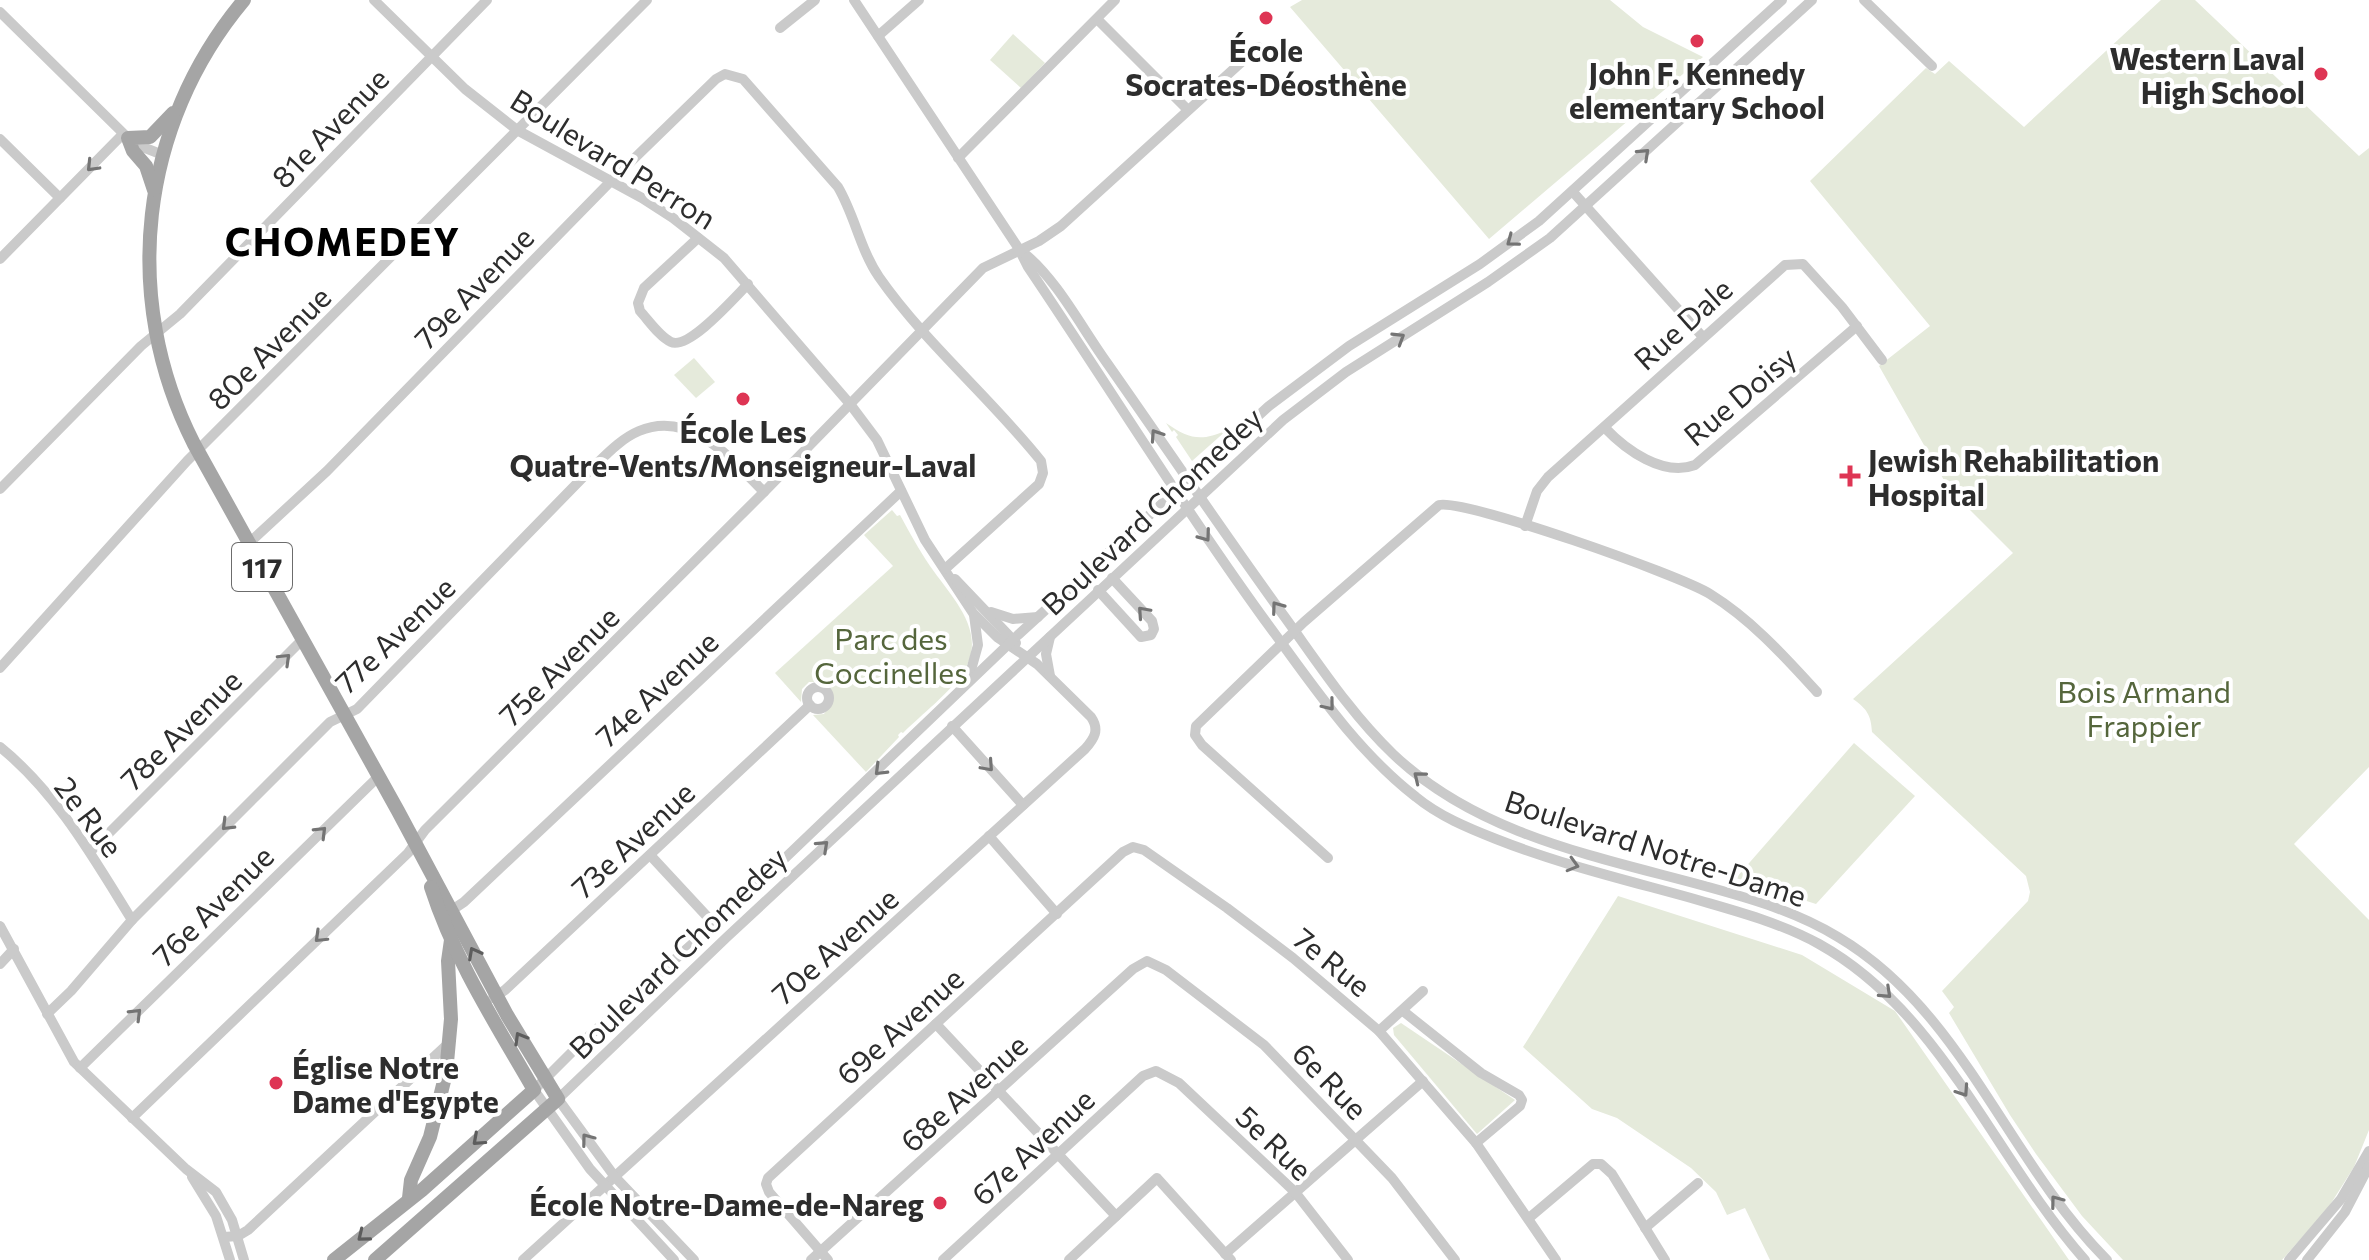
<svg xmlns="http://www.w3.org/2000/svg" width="2369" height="1260" font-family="Commissioner,sans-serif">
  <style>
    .green { fill: #e5eadb }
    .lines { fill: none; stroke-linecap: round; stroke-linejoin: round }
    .minor { stroke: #cacaca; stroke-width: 10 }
    .major { stroke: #a5a5a5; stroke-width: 14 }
    .oneway { stroke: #747474 }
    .oneway2 { stroke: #5d5d5d }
    .poi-dot { fill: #de3554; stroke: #fff; stroke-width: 3 }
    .labels { text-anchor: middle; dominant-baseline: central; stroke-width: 8; stroke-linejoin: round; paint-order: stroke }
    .shield { fill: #fff; stroke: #6c6c6c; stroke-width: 2 }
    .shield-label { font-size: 28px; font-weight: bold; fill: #2d2d2d }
    .poi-label { font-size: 30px; font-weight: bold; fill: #2d2d2d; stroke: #fff }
    .street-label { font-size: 30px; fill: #2d2d2d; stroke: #fff }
    .park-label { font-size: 30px; fill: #55663c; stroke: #fff }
    .district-label { font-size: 38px; font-weight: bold; letter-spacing: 2px; fill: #000; stroke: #fff }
  </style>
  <rect width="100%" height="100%" fill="#fff"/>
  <g class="green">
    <path d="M1302 0H1610L1643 27 1703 57 1489 239 1290 7Z"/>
    <path d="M2161 0H2195L2359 156 2369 148V767L2294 844 2369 920V1130L2354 1167 2328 1208 2282 1260H2123L2082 1216 2036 1154 2010 1115 1949 1013 1954 1007 1942 991 2028 901 2030 892 2026 876 1872 732C1871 715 1867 709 1853 699L2013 553 1949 489 1879 366 1930 326 1810 181 1926 68 1935 74 1949 61 2024 127Z"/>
    <path d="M1013 34 1045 63 1021 88 990 60Z"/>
    <path d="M694 358 715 382 696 398 674 375Z"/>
    <path d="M1166 423C1189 439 1201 442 1227 430L1192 461 1176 437 1178 435 1174 430 1172 432Z"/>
    <path d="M892 510 897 516 900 515C911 535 918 548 930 566 952 598 988 631 964 671 951 692 921 715 903 733L901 732 898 735 899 737 866 772 813 715 824 714C839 695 834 681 809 682L802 689 801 702 775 673 893 566 864 535Z"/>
    <path d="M1854 743 1915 796 1816 904 1736 878Z"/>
    <path d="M1618 896 1802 955 1895 1011 2069 1260H1770L1745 1208 1727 1215 1716 1192 1691 1168 1617 1118 1592 1109 1523 1047Z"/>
    <path d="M1401 1023 1515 1100 1477 1134 1394 1035 1393 1028Z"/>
  </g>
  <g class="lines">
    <g class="minor">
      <path d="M374 0 465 89 517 130 642 198 673 218 724 258 850 404 877 440 925 540 973 613 997 637 1037 664 1091 717C1100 730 1094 739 1085 749L523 1260"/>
      <path d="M854 0 1019 249 1028 267C1107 384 1181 504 1264 619 1310 681 1354 749 1416 797 1439 816 1468 828 1496 839 1559 864 1626 880 1691 898 1735 911 1779 922 1819 944 1943 1013 1994 1158 2085 1260"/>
      <path d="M1864 0 1932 66"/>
      <path d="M0 12 126 136 140 146 163 155"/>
      <path d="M1097 19 1188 110"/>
      <path d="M780 28 815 0"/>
      <path d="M878 36 919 0"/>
      <path d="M0 139 60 198"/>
      <path d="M958 158 1115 0"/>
      <path d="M1573 192 1702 336"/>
      <path d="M698 238 644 288 638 303 640 311C649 321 660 337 671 342 689 350 735 297 748 284"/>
      <path d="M1024 253C1058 281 1081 327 1107 363 1166 447 1223 532 1284 616 1318 663 1351 714 1393 754 1477 834 1594 856 1701 885 1749 898 1795 911 1838 937 1963 1011 2007 1160 2107 1260"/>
      <path d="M0 259 123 134"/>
      <path d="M1605 428C1626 450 1663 477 1695 465L1857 326"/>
      <path d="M0 489 141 346 180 314 487 0"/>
      <path d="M1525 526 1537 491 1548 477 1785 265 1803 264 1842 307 1882 360"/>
      <path d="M249 543 327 471 610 182 716 79 725 74 743 79 838 187C855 216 860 249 879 277 926 344 990 397 1041 461L1043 473 1039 484 945 569"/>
      <path d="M955 579 1016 643"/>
      <path d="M1098 590 1141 637 1151 635 1154 629 1152 621 1112 578"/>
      <path d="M991 612 1013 619 1038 617"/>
      <path d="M1050 637 1046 654 1050 676"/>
      <path d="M0 668 187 461 647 0"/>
      <path d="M968 681 978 645 974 615"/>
      <circle cx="818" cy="698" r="11"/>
      <path d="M952 726 1023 805"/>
      <path d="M0 747C57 793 94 859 132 920"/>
      <path d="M989 836 1057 914"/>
      <path d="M90 852 303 639"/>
      <path d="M650 855 715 925"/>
      <path d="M1328 858 1202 745 1195 735 1196 726 1304 622 1439 505C1465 499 1680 575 1710 594 1752 620 1784 656 1817 692"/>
      <path d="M446 914 464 902 901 491"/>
      <path d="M0 926 74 1062 186 1169 216 1192 232 1220 244 1260"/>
      <path d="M0 964 14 949"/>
      <path d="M493 998 505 990 810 705"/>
      <path d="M1403 1011 1481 1073 1519 1095 1522 1100 1520 1106 1476 1143"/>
      <path d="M47 1014 71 991 132 920 330 722 357 709 591 469C605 456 620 439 639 431 691 409 732 460 764 492"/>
      <path d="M936 1024 1116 1216"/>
      <path d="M1379 1031 1423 991"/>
      <path d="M80 1068 379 776"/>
      <path d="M132 1118 408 853 425 830 764 492 983 268 1039 241 1061 226 1258 47"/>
      <path d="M192 1177 216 1216 230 1260"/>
      <path d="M1529 1218 1593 1164H1601L1612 1174 1665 1260"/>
      <path d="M1645 1228 1698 1183"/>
      <path d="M224 1237 238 1236 248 1230 450 1042"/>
      <path d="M1225 1254 1423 1081"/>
      <path d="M674 1260 590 1169 534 1090 579 1045 737 904 1018 635 1269 406 1349 346 1480 264 1539 221 1782 0"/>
      <path d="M694 1260 615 1177 558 1099 727 937 1283 420 1346 372 1488 282 1550 238 1812 0"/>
      <path d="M811 1260 1133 969 1147 961 1166 970 1264 1045 1392 1178 1455 1260"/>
      <path d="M828 1260 769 1192 766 1184 768 1178 1123 852 1133 847 1144 850 1227 908 1293 958 1379 1031 1476 1143 1556 1260"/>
      <path d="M943 1260 1143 1076 1156 1071 1179 1083 1295 1192 1348 1260"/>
      <path d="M1069 1260 1157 1178 1231 1260"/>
      <path d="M2289 1260 2341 1199 2369 1151"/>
      <path d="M2307 1260 2345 1212 2369 1166"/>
    </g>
    <g class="major">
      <path d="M244 0C139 125 120 299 194 444L398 811 507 1015 558 1099 375 1260"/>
      <path d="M154 190 146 166 133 151 128 138 150 137 173 113"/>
      <path d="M409 1198 411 1180 430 1137 446 1073 451 1019 448 961 451 940"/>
      <path d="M334 1260 422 1190 534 1090C496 1024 454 959 431 887"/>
    </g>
  </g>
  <defs><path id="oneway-chevron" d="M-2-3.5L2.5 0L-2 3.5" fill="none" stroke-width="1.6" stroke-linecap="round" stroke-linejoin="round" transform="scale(2)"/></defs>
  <g class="oneway">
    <use href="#oneway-chevron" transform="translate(1644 154) rotate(-43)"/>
    <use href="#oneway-chevron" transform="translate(92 166) rotate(134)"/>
    <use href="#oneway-chevron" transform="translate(1512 241) rotate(143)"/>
    <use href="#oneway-chevron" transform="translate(1399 338) rotate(-32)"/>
    <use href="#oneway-chevron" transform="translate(1156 435) rotate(-124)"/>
    <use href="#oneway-chevron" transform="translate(1205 536) rotate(54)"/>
    <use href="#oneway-chevron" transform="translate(1277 607) rotate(-126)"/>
    <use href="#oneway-chevron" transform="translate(1143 612) rotate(-132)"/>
    <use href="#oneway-chevron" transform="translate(285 659) rotate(-44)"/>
    <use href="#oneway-chevron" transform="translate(1329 705) rotate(51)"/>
    <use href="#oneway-chevron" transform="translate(988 766) rotate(48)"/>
    <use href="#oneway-chevron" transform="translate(880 770) rotate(135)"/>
    <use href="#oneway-chevron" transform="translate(1419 777) rotate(-141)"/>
    <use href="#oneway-chevron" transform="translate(227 825) rotate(135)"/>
    <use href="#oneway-chevron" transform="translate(321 832) rotate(-45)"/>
    <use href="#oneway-chevron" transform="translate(823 846) rotate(-43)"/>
    <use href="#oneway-chevron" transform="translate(1573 865) rotate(16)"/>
    <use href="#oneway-chevron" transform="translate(320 937) rotate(136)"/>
    <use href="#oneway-chevron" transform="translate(1886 993) rotate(43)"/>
    <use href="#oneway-chevron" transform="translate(136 1014) rotate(-45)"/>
    <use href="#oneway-chevron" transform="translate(1963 1091) rotate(56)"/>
    <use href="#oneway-chevron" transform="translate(587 1139) rotate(-127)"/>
    <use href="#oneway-chevron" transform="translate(2056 1201) rotate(-127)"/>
  </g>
  <g class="oneway2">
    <use href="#oneway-chevron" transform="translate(474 953) rotate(-118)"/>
    <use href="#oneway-chevron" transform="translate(520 1038) rotate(-120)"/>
    <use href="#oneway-chevron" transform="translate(478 1140) rotate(138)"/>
    <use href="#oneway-chevron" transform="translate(363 1236) rotate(141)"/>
  </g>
  <g class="poi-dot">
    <circle cx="1266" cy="18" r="8"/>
    <circle cx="1697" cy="41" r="8"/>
    <circle cx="2321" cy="74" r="8"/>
    <circle cx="743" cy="399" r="8"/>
    <path d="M1846 464h8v8h8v8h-8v8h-8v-8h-8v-8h8z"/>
    <circle cx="276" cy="1083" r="8"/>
    <circle cx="940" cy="1203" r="8"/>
  </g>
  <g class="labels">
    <rect class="shield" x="232" y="543" width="60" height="48" rx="6"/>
    <g class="shield-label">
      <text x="262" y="567">117</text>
    </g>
    <g class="poi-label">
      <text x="1266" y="49">École<tspan x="1266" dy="34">Socrates-Déosthène</tspan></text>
      <text x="2305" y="57" text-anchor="end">Western Laval<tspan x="2305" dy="34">High School</tspan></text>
      <text x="1697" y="72">John F. Kennedy<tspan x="1697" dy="34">elementary School</tspan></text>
      <text x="743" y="430">École Les<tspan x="743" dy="34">Quatre-Vents/Monseigneur-Laval</tspan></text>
      <text x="1868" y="459" text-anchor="start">Jewish Rehabilitation<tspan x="1868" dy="34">Hospital</tspan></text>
      <text x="292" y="1066" text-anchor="start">Église Notre<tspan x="292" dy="34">Dame d'Egypte</tspan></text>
      <text x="924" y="1203" text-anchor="end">École Notre-Dame-de-Nareg</text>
    </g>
    <g class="street-label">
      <text transform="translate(329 127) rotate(-46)">81e Avenue</text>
      <text transform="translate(614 158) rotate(32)">Boulevard Perron</text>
      <text transform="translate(473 287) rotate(-46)">79e Avenue</text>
      <text transform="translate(1682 323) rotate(-42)">Rue Dale</text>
      <text transform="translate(268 347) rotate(-45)">80e Avenue</text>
      <text transform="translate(1739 395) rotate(-40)">Rue Doisy</text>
      <text transform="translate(1151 510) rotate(-43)">Boulevard Chomedey</text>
      <text transform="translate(394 634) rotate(-44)">77e Avenue</text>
      <text transform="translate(558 665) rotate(-45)">75e Avenue</text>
      <text transform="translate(656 688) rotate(-43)">74e Avenue</text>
      <text transform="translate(180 729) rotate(-45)">78e Avenue</text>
      <text transform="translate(90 816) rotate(53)">2e Rue</text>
      <text transform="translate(632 839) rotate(-43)">73e Avenue</text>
      <text transform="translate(1656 847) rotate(18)">Boulevard Notre-Dame</text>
      <text transform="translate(212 905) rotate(-45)">76e Avenue</text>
      <text transform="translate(834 945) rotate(-42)">70e Avenue</text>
      <text transform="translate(677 952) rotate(-44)">Boulevard Chomedey</text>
      <text transform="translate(1333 961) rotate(39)">7e Rue</text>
      <text transform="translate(899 1025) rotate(-42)">69e Avenue</text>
      <text transform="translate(1331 1080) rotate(46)">6e Rue</text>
      <text transform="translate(963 1092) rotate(-42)">68e Avenue</text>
      <text transform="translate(1275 1142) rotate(44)">5e Rue</text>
      <text transform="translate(1032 1146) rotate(-43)">67e Avenue</text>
    </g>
    <g class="park-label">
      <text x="891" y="637">Parc des<tspan x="891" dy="34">Coccinelles</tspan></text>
      <text x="2144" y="690">Bois Armand<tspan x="2144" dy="34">Frappier</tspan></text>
    </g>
    <g class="district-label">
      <text x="343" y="240">CHOMEDEY</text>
    </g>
  </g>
</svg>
